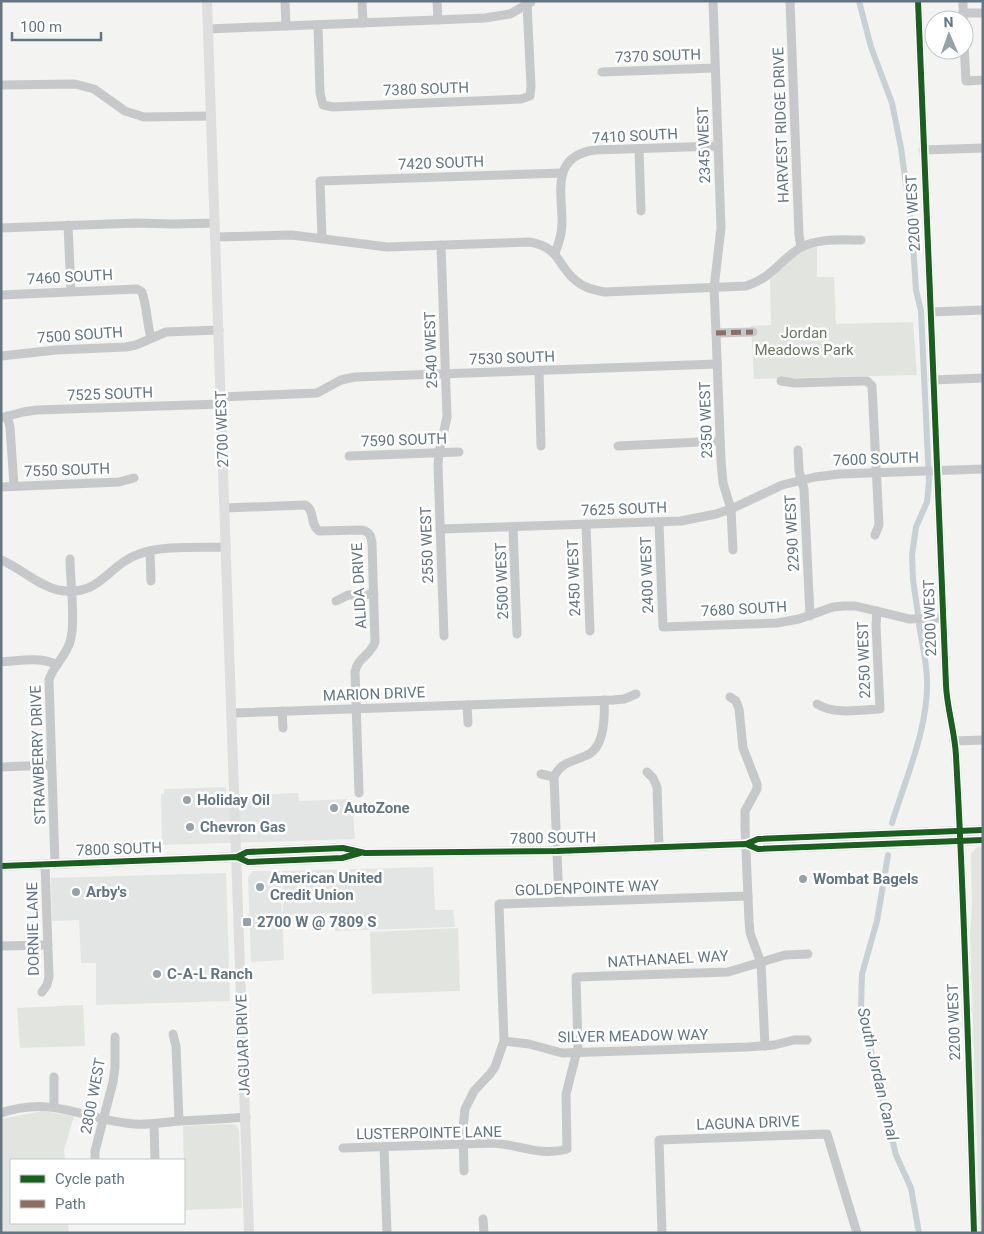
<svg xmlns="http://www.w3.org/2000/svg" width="984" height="1234" font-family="Roboto,sans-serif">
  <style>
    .built { fill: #e3e5e4 }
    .green { fill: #e2e5df }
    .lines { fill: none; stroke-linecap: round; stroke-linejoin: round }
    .canal { stroke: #c7d0d2; stroke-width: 6 }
    .minor { stroke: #c7c8c9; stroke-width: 9 }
    .major { stroke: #dddedd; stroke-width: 10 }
    .quiet { stroke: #8d6e63; stroke-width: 5; stroke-dasharray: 10 5; stroke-linecap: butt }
    .cycleway-casing { stroke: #fff; stroke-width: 9 }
    .cycleway { stroke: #1b5e20; stroke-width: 6 }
    .poi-dot { fill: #96a1a8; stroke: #fff; stroke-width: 2 }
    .labels { text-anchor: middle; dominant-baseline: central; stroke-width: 5; stroke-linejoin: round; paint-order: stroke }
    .street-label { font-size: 15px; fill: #647581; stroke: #fff }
    .park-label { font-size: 15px; fill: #687863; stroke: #fff }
    .poi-label { font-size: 15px; font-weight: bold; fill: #647581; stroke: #fff; text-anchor: start }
    .water-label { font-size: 16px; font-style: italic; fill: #5f777e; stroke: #fff }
  </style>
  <rect width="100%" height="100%" fill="#f3f3f1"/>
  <g class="built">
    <path d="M226 787V796L298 793 299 801 352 799 355 839 162 845 161 794H164V789Z"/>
    <path d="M433 867 435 910H453L455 927 335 931 334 913 283 915 282 871Z"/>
    <path d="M253 871H280L284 960 251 962 248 877Z"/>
    <path d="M226 873 230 1001 96 1005V963H81L79 920 52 921 51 878Z"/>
  </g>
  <g class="green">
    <path d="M817 246V277H834L836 324 913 322 917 375 754 379 751 326 771 325 770 279C785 266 797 252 817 246Z"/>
    <path d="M977 847H983V1233H980L970 934 972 904 971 854Z"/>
    <path d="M458 928 460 991 372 994 370 932Z"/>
    <path d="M83 1005 85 1046 20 1048 17 1008Z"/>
    <path d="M43 1111 74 1116 64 1150 65 1160H11V1223H68L69 1233H3L1 1119Z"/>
    <path d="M231 1124 236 1125 239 1130 242 1208 185 1210 183 1126Z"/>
  </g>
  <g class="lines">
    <g class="canal">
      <path d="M859 1 871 47 892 103 901 148 912 229 916 290 921 311 929 481 927 502 916 527 912 555 913 580 918 614"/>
      <path d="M892 823C906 777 929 727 927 678 926 660 922 642 919 625"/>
      <path d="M888 855 877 921 862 974 861 1009 896 1155 911 1188 919 1233"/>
    </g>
    <g class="minor">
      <path d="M362 1 363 23"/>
      <path d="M437 1 438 20"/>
      <path d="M713 1 721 228 714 288 716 333 721 461 723 483 731 509 733 550"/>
      <path d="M790 1 799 235 801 247"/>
      <path d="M918 1 946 685C947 709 955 732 956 756 965 915 969 1074 974 1233"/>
      <path d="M963 1V20"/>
      <path d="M285 2 286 26"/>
      <path d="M963 13H983"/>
      <path d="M318 25 320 93 323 105 333 107 521 99 530 96 531 86 527 4"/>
      <path d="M208 29 485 18 510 14 531 2"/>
      <path d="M964 43 966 81 983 80"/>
      <path d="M602 72 715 68"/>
      <path d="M1 85 75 84 94 89 125 111 144 117 211 116"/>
      <path d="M639 149 641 211"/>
      <path d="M923 150 983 148"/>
      <path d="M68 225 71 291"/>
      <path d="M1 228 137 223 173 224 215 223"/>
      <path d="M215 237 292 235 387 247 530 242C560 248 556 263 575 280 584 288 594 290 605 292L746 286C772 278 779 261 800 248 817 238 842 240 861 240"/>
      <path d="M322 239 320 181 562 173"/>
      <path d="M441 245 447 417 439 453 438 465 444 636"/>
      <path d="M555 253C559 243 562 234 562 223 562 191 551 157 594 150L718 146"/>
      <path d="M1 295 137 289 142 292C147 307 147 323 151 338"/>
      <path d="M931 312 983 310"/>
      <path d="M716 333 753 332"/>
      <path d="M1 356 56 350 126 347 136 345 166 332 219 330"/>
      <path d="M539 370 541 446"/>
      <path d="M933 380 983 378"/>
      <path d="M781 381 794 383 862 381H867L872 386 879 525 875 535"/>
      <path d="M221 397 317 393 341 380 355 377 717 364"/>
      <path d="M7 416 10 427 14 486"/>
      <path d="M1 418 23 412 37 410 221 404"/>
      <path d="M618 446 720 441"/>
      <path d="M798 450 799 471 804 489 810 616"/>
      <path d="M349 456 459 452"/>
      <path d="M1 487 119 482 134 478"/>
      <path d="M225 508 305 505C316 511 309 524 319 531L362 530C370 532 371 536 372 543L375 642C371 655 357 658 355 672L359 793"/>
      <path d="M659 522 663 627 777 623 799 619 833 607 844 606H856L910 619 943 618"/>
      <path d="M586 524 590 631"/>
      <path d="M513 527 517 634"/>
      <path d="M440 529 681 521 716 514 731 509 782 485 815 477 840 474 983 469"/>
      <path d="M150 551 151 581"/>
      <path d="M1 560C21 568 37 585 58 590 101 598 108 564 139 554 163 545 201 548 226 547"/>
      <path d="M336 601 348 595 374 594"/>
      <path d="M1 662C18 661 41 656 57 665"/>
      <path d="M730 697 736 701 739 709 743 748 757 784V789L745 811V827L749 921 750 933 761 963 765 1046"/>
      <path d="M817 704C835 715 860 710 880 709L876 625 877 611"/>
      <path d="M467 705 468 723"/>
      <path d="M282 711 283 728"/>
      <path d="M232 713 613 700 624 699 636 694"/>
      <path d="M954 741 983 740"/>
      <path d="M1 767 51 765"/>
      <path d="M647 772 653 778 657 787 659 847"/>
      <path d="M541 774 554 777"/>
      <path d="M55 864 49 680C53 666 66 656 70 642 76 624 70 580 70 559"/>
      <path d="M559 902 554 777C561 762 572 762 585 756 605 749 605 718 604 700"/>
      <path d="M1 946 48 945"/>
      <path d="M42 992 47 985 49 977 45 864"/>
      <path d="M173 1034 176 1046 179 1121"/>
      <path d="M504 1041 529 1044 562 1053 747 1047 774 1045 794 1040H807"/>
      <path d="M54 1107V1077"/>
      <path d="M1 1113C55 1095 83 1120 134 1124 149 1125 165 1122 180 1121 202 1120 224 1119 246 1117"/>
      <path d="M154 1124 155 1160"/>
      <path d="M384 1147 387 1233"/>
      <path d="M343 1148 492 1143C518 1144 541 1157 567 1149L566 1094 578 1047 576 977 728 972 785 955 808 954"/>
      <path d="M95 1160V1151L113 1082 115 1067V1037"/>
      <path d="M464 1171 463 1128 465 1109 474 1091 490 1074 495 1067 504 1041 499 904 748 896"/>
      <path d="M483 1219 484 1233"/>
      <path d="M662 1233 659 1140 827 1134 857 1233"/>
    </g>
    <g class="major">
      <path d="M207 1 249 1233"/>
      <path d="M746 844 758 839 983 830"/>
      <path d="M237 857 247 852 343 848 365 853 557 851 746 844 758 849 983 840"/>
      <path d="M1 866 237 857 248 862 342 858 359 853"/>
    </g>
    <path class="quiet" d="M716 333 753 332"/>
    <defs>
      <g id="cycleway">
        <path d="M918 1 946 685C947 709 955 732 956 756 965 915 969 1074 974 1233"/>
        <path d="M746 844 758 839 983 830"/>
        <path d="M237 857 247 852 343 848 365 853 557 851 746 844 758 849 983 840"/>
        <path d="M1 866 237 857 248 862 342 858 360 853"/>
      </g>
    </defs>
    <use href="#cycleway" class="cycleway-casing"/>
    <use href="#cycleway" class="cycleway"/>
  </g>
  <g class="poi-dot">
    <circle cx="187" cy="800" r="5"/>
    <circle cx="334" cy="808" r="5"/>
    <circle cx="190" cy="827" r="5"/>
    <circle cx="803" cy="879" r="5"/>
    <circle cx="260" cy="887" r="5"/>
    <circle cx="76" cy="892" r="5"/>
    <rect x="242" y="917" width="10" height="10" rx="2.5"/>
    <circle cx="157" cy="974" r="5"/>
  </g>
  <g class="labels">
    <g class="street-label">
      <text transform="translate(658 56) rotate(-2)">7370 SOUTH</text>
      <text transform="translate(426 89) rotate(-2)">7380 SOUTH</text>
      <text transform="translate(781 125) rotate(-92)">HARVEST RIDGE DRIVE</text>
      <text transform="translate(635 136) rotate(-3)">7410 SOUTH</text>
      <text transform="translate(704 145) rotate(-92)">2345 WEST</text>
      <text transform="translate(441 163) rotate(-2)">7420 SOUTH</text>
      <text transform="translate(913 213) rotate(-93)">2200 WEST</text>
      <text transform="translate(70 277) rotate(-3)">7460 SOUTH</text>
      <text transform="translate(80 335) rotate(-4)">7500 SOUTH</text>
      <text transform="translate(431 350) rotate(-92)">2540 WEST</text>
      <text transform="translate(512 358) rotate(-2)">7530 SOUTH</text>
      <text transform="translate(110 394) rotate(-2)">7525 SOUTH</text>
      <text transform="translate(706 420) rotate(-92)">2350 WEST</text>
      <text transform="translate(222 429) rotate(-92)">2700 WEST</text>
      <text transform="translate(404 440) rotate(-2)">7590 SOUTH</text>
      <text transform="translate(876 459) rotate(-2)">7600 SOUTH</text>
      <text transform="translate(67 470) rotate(-2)">7550 SOUTH</text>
      <text transform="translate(624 509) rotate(-2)">7625 SOUTH</text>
      <text transform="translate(792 533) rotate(-93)">2290 WEST</text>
      <text transform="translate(427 545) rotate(-92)">2550 WEST</text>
      <text transform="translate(647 575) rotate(-92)">2400 WEST</text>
      <text transform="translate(574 578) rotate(-92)">2450 WEST</text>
      <text transform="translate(502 581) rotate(-92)">2500 WEST</text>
      <text transform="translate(359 586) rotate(-93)">ALIDA DRIVE</text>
      <text transform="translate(744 609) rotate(-3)">7680 SOUTH</text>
      <text transform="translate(930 618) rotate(-92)">2200 WEST</text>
      <text transform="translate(864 660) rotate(-92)">2250 WEST</text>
      <text transform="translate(374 694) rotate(-2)">MARION DRIVE</text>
      <text transform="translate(38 755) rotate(-92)">STRAWBERRY DRIVE</text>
      <text transform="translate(553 838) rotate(-1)">7800 SOUTH</text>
      <text transform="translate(119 849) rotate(-2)">7800 SOUTH</text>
      <text transform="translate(587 888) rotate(-2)">GOLDENPOINTE WAY</text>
      <text transform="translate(33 929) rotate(-91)">DORNIE LANE</text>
      <text transform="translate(668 959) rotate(-3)">NATHANAEL WAY</text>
      <text transform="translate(954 1022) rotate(-92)">2200 WEST</text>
      <text transform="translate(633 1036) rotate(-1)">SILVER MEADOW WAY</text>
      <text transform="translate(243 1045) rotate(-92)">JAGUAR DRIVE</text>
      <text transform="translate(93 1096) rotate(-79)">2800 WEST</text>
      <text transform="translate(748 1123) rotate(-2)">LAGUNA DRIVE</text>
      <text transform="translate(429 1133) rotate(-1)">LUSTERPOINTE LANE</text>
    </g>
    <g class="park-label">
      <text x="804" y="333">Jordan<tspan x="804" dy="17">Meadows Park</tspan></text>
    </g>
    <g class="poi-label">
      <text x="197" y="800">Holiday Oil</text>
      <text x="344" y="808">AutoZone</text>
      <text x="200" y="827">Chevron Gas</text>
      <text x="270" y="878">American United<tspan x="270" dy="17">Credit Union</tspan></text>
      <text x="813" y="879">Wombat Bagels</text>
      <text x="86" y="892">Arby's</text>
      <text x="257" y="922">2700 W @ 7809 S</text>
      <text x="167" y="974">C-A-L Ranch</text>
    </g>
    <g class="water-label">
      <text transform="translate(878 1074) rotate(77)">South Jordan Canal</text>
    </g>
  </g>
  <rect width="984" height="1234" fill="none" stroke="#647581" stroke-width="5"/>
  <rect x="10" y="1159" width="175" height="65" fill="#ffffff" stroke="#c1c8cd"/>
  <rect x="20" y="1175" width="25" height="8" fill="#1b5e20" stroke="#c1c8cd"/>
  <text x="55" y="1184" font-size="15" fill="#647581">Cycle path</text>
  <rect x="20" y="1200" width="25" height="8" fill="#8d6e63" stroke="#c1c8cd"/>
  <text x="55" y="1209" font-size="15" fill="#647581">Path</text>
  <g transform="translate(949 35) rotate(358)"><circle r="24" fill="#ffffff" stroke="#c1c8cd"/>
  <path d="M0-4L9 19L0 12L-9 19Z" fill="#96a1a8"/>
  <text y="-8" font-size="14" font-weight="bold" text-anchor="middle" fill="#647581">N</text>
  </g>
  <path d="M12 32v8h89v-8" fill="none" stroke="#647581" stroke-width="2.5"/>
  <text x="20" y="32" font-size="15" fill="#647581" stroke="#ffffff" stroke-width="4" paint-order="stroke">100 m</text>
</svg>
